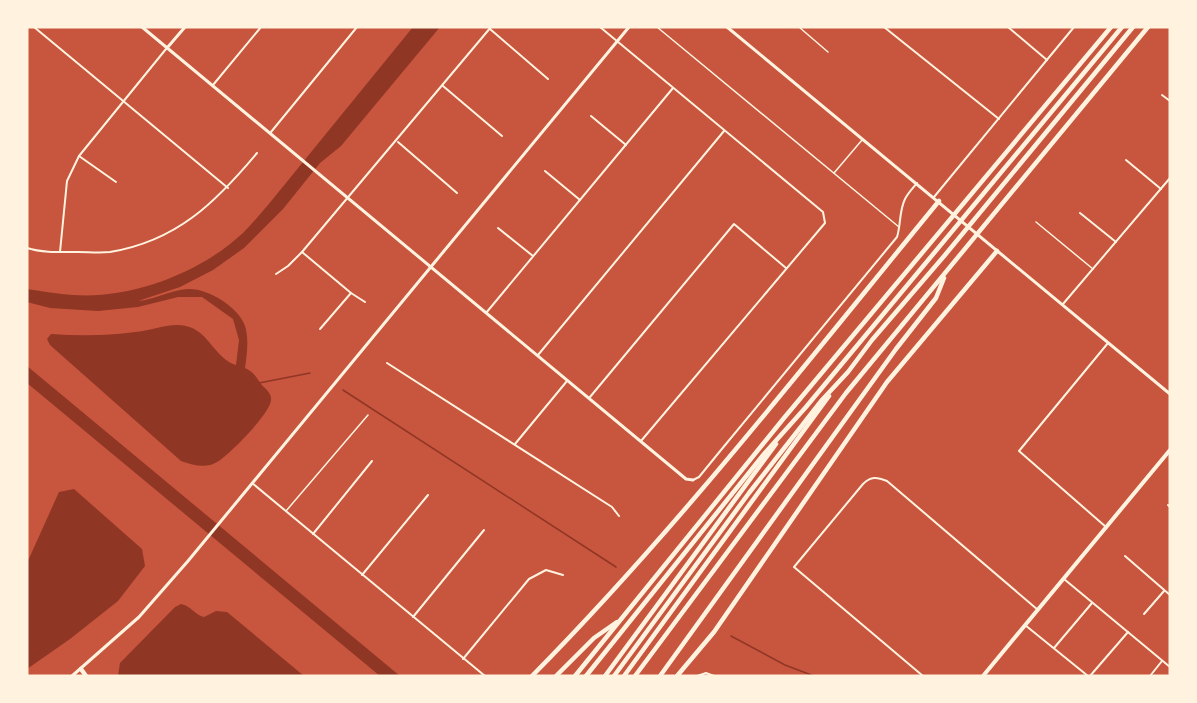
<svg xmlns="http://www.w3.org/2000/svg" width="1197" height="703" font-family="'Source Serif 4',serif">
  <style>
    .water { fill: #8f3625 }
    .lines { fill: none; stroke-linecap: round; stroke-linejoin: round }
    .stream { stroke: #8f3625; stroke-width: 1.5 }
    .service { stroke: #fff3e0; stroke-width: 1.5 }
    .minor { stroke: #fff3e0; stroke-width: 2 }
    .tertiary { stroke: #fff3e0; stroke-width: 3 }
    .secondary { stroke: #fff3e0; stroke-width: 3 }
    .primary { stroke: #fff3e0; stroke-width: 4 }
    .motorway { stroke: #fff3e0; stroke-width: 4.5 }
  </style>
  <rect width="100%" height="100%" fill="#c8553d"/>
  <g class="water">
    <path d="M413 27H440L341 146 320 163 283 209 244 248 213 270 180 287 138 301C154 300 170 290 188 289 207 288 239 307 245 326 249 339 247 354 245 368 254 372 256 377 261 384 265 389 271 392 271 399 272 412 229 455 217 462 206 469 192 465 181 461L50 345 47 339 51 334C79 336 107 336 135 332 151 331 170 322 186 326 209 331 215 359 236 365L239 340 233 319 202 297H178L138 307 98 311 50 308 27 302V289C42 291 58 294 73 295 132 299 200 273 243 233 252 224 260 214 268 205Z"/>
    <path d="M27 366 400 676H380L27 383Z"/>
    <path d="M74 489 142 549 145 566 118 601 70 639 27 669V563L59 492Z"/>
    <path d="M181 604C191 606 195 615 204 617L216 611 227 612 304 676H118L120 663 175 607Z"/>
  </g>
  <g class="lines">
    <g class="stream">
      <path d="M259 383 310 373"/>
      <path d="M343 390 616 567"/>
      <path d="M731 636 785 665 814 676"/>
    </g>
    <g class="service">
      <path d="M657 27 899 227"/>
      <path d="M799 27 828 52"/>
      <path d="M834 173 862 140"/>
      <path d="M1036 222 1093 269"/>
      <path d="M286 511 368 415"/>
    </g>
    <g class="minor">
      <path d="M34 27 228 188"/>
      <path d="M600 27 823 212 825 223 641 441"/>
      <path d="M884 27 999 119"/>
      <path d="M1008 27 1047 60"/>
      <path d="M490 29 548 79"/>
      <path d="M213 85 261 27"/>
      <path d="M443 86 502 136"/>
      <path d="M1162 95 1170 101"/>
      <path d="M591 116 626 145"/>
      <path d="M271 132 357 27"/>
      <path d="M398 142 457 193"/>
      <path d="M79 156 116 182"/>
      <path d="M1126 160 1161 189"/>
      <path d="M545 171 580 200"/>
      <path d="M934 197 1074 27"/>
      <path d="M1080 213 1116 242"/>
      <path d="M498 228 533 256"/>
      <path d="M27 248C43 253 61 252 78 252 88 252 100 253 110 252 177 241 216 202 257 153"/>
      <path d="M60 252 67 181 79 156 166 49"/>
      <path d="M302 252 351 293 365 302"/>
      <path d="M276 274 288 266 302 252 491 27"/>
      <path d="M1063 304 1170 178"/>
      <path d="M486 313 673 88"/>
      <path d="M320 329 351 293"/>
      <path d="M538 355 724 131"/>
      <path d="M387 363 612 507 619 516"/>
      <path d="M590 397 734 224 786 268"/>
      <path d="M515 444 567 381"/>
      <path d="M693 480 699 477 721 450 897 237C901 225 899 211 905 199 908 193 913 188 917 183"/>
      <path d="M252 483 485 676"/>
      <path d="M1168 505 1170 507"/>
      <path d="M1106 527 1019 451 1108 343"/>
      <path d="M313 534 372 461"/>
      <path d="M1125 556 1170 595"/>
      <path d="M362 575 428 495"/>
      <path d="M1064 579 1170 667"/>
      <path d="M1144 614 1164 591"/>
      <path d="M413 617 484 530"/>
      <path d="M1025 625 1088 676"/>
      <path d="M1054 648 1092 603"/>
      <path d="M463 659 529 579 546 570 563 575"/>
      <path d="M697 676 706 673 714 676"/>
      <path d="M923 676 794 567 863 484C871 476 877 477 887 481L1038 610"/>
      <path d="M1090 676 1128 632"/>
      <path d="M1150 676 1162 661"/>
    </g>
    <g class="tertiary">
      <path d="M142 27 686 479 693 480"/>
      <path d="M167 48 185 27"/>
    </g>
    <g class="secondary">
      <path d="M727 27 1170 394"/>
      <path d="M72 676 139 617 188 561 629 27"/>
    </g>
    <path class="primary" d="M983 676 1170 450"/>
    <g class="motorway">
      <path d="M81 669 86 676"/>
      <path d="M532 676C678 528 807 362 939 201"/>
      <path d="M556 676 594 638 617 622"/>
      <path d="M575 676 784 418 1111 27"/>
      <path d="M586 676 764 454 806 407 1122 27"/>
      <path d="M605 676 776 444"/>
      <path d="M614 676 749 493 822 400 848 372 872 340 945 255 1133 27"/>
      <path d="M624 676 829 396"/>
      <path d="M635 676 846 393 1148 27"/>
      <path d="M660 676 896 349 936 298 944 278"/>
      <path d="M677 676 714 632 887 382 997 251"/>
    </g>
  </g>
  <rect width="1197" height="703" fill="none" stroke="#fff3e0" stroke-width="57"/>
</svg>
